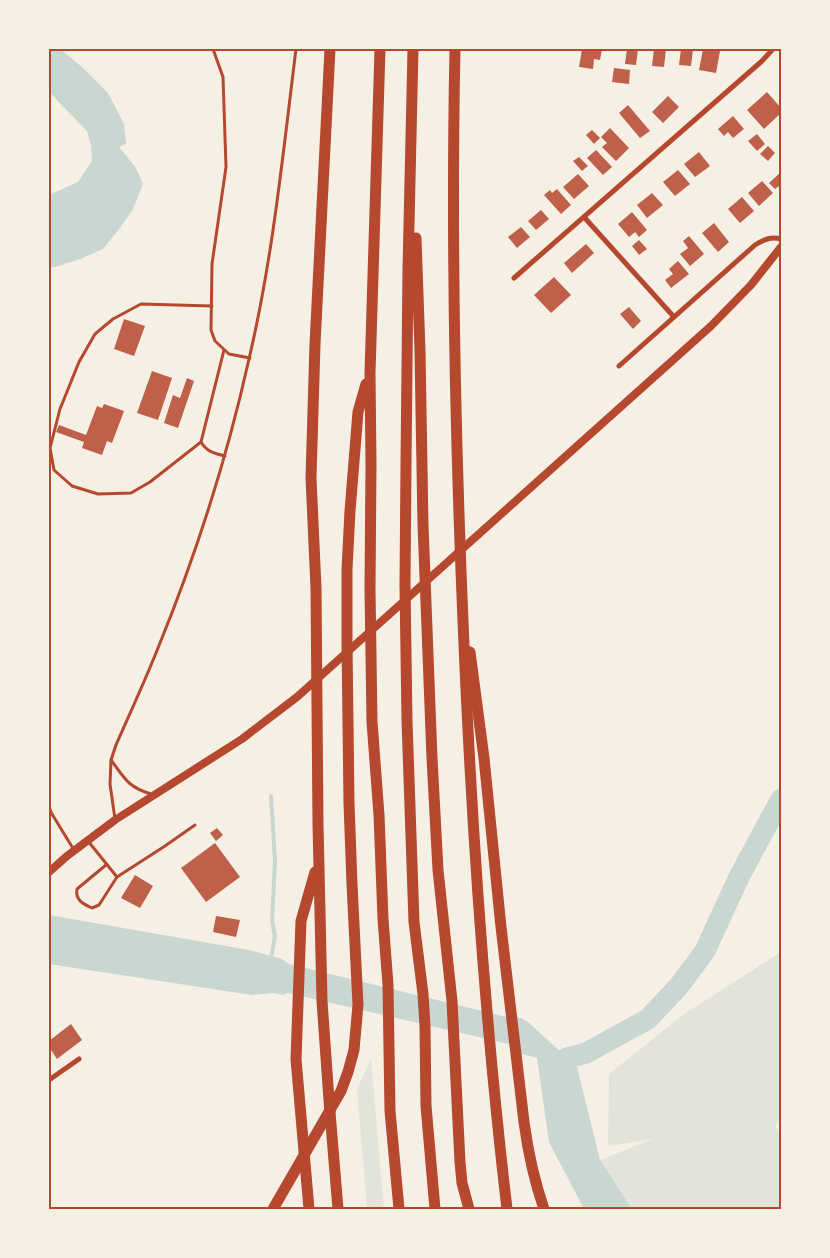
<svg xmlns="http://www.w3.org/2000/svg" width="830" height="1258" font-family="'DM Sans',sans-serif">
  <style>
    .green { fill: #e2e4dc }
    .water { fill: #c9d6d2 }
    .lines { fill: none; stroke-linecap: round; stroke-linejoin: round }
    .stream { stroke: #c9d6d2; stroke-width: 4 }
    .river { stroke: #c9d6d2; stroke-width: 21 }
    .building { fill: #bf614a }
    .service { stroke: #b5482f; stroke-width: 3 }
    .minor { stroke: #b5482f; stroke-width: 5 }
    .tertiary { stroke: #b5482f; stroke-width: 8 }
    .motorway { stroke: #b5482f; stroke-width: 11 }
    .neatline { fill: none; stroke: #b5482f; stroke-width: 2 }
  </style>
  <rect width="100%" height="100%" fill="#f6efe4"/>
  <g class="green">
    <path d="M781 952V1121L775 1125 781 1136V1209H632L600 1160 653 1139 608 1146 609 1074 684 1014Z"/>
    <path d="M371 1059 384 1209H367L357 1089Z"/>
  </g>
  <g class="water">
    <path d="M49 49H60L82 67 108 93 124 124 126 144 119 147 136 168 143 184 133 209 120 228 103 249 80 259 55 267H49V195L78 182 92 161 91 145 87 131 49 92Z"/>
    <path d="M49 915 249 950 282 959 289 964 515 1019V1017L521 1018 528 1022 577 1067 600 1160 632 1209H584L549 1142 537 1058 518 1053V1046L288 993 283 995 274 993 252 995 49 964Z"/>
  </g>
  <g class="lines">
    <path class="stream" d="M271 796 275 861 272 921 275 936 271 958"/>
    <path class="river" d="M557 1066 567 1058 586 1053 648 1019 679 986 705 951 739 877 781 799"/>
  </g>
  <g class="building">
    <path d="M582 49H602L600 60 594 59 593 69 579 67Z"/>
    <path d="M627 49H638L636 65 625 64Z"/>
    <path d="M654 49H666L664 67 652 66Z"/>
    <path d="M681 49H693L691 66 679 65Z"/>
    <path d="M703 49 720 51 716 73 699 70Z"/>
    <path d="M614 68 630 70 629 84 612 82Z"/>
    <path d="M767 92 781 108V113L764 129 747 110Z"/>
    <path d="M668 96 679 107 663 123 652 112Z"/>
    <path d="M628 105 650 131 640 138 619 113Z"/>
    <path d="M733 116 744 129 733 138 728 132 724 136 718 129Z"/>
    <path d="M610 128 629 148 616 161 602 147 607 143 601 137Z"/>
    <path d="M592 130 600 138 594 144 586 135Z"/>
    <path d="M757 134 765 144 757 151 748 141Z"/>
    <path d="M768 146 775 153 768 161 760 154Z"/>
    <path d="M596 150 612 167 603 175 587 158Z"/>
    <path d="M699 152 710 166 695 177 684 164Z"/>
    <path d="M579 157 588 166 582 171 573 161Z"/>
    <path d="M678 170 690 184 675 196 663 182Z"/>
    <path d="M781 172V189L779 186 775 189 769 183Z"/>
    <path d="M578 174 589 186 574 199 563 187Z"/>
    <path d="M762 181 773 193 759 206 748 193Z"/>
    <path d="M557 189 571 205 561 214 544 195 550 190 552 193Z"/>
    <path d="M652 193 663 205 647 218 637 205Z"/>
    <path d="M742 197 754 211 740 223 728 209Z"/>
    <path d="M541 210 549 219 536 230 528 221Z"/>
    <path d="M632 212 647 230 639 237 635 232 629 237 618 224Z"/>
    <path d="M714 223 729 242 718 252 702 233Z"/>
    <path d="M521 227 530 237 517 248 508 237Z"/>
    <path d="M689 236 704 254 690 266 680 254 688 248 683 241Z"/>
    <path d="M639 240 647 249 639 255 632 246Z"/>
    <path d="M586 244 594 253 572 273 564 263Z"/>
    <path d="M678 261 689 274 671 288 665 280 673 274 669 269Z"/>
    <path d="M554 277 571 295 551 313 534 295Z"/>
    <path d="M629 307 641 321 633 329 620 314Z"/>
    <path d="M124 319 145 326 134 356 114 349Z"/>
    <path d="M152 371 172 378 158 420 137 413Z"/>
    <path d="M187 378 194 381 178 428 164 423 173 395 180 398Z"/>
    <path d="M104 404 124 411 112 443 107 441 102 455 82 448 84 442 56 432 59 425 86 435 97 406 102 408Z"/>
    <path d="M217 828 223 835 216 841 210 833Z"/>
    <path d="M215 843 240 877 206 902 181 868Z"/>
    <path d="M135 875 153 886 140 908 121 898Z"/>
    <path d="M216 916 240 920 236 937 213 932Z"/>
    <path d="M71 1024 82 1040 57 1059 49 1047V1041Z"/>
  </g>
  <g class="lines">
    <g class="service">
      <path d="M213 49 223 77 226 167 212 264 211 330 215 341 229 354 250 358"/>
      <path d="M224 350 201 442C207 452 214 453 225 456"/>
      <path d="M201 442 150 482 131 493 98 494 72 486 54 470 50 448 60 409 79 362 95 334 113 319 141 304 212 306"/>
      <path d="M111 760 116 745C130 713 145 681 158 648 196 555 227 458 249 359 273 257 283 153 296 49"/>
      <path d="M49 807 52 814 74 850"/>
      <path d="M115 819 110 784 111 760C125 779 128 787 151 794"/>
      <path d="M88 841 117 877 165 846 195 825"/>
      <path d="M106 865 77 889C75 900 83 904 92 908L99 905 117 877"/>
    </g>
    <g class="minor">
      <path d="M584 217 674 317"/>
      <path d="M514 278 762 61 773 49"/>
      <path d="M619 366 755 245C763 240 771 236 781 239"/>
      <path d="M49 1080 79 1059"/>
    </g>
    <path class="tertiary" d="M49 872 67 856 115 820 242 739 297 697 711 326 751 285 781 247"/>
    <g class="motorway">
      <path d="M330 49 315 344 311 478 316 588 318 824 322 1001 329 1100 338 1209"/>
      <path d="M380 49 370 373 371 465 370 589 372 722 379 815 383 919 388 985 390 1111 399 1209"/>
      <path d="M413 49 408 269 406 464 405 585 407 721 414 922 423 994 425 1026 426 1106 435 1209"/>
      <path d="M455 49C451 240 455 430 463 621 471 818 484 1014 507 1209"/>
      <path d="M416 238 420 351 423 525 432 758 438 870 452 1001 460 1162 462 1183 469 1209"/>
      <path d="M470 652 484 758 501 927 524 1122C528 1152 534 1180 544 1209"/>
      <path d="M273 1209 341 1091 348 1072 354 1050 358 1005 352 884 349 803 347 643V569L350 511 358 412 366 384"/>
      <path d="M309 1209 296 1059 301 921 315 872"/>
    </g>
  </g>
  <rect width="830" height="1258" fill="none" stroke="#f6efe4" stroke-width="100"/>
  <rect x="50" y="50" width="730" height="1158" class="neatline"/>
</svg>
